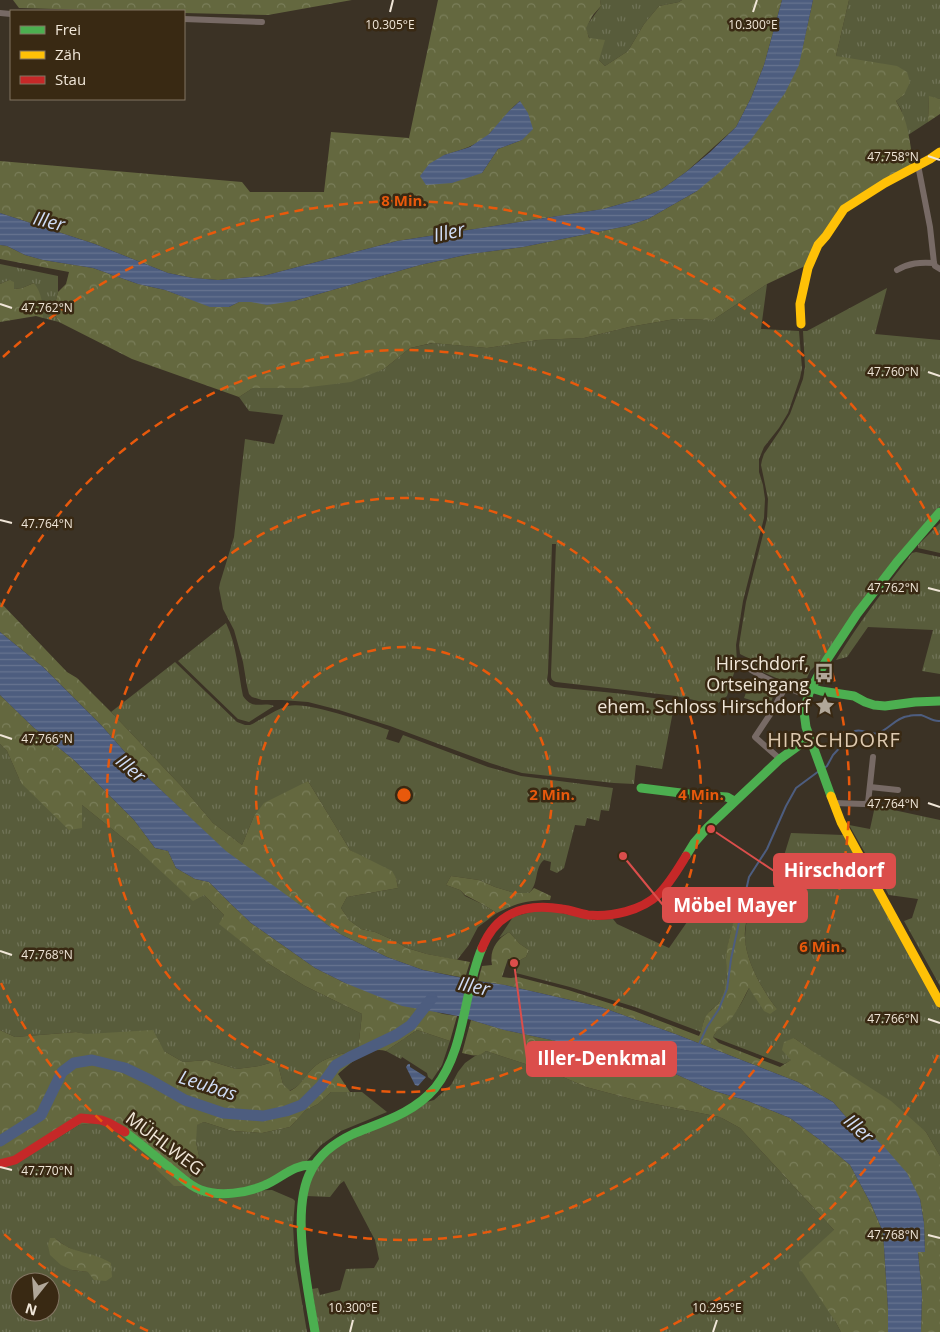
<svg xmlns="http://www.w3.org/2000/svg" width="940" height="1332" font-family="'Open Sans',sans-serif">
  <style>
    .grass { fill: url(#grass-tufts); fill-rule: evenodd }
    .forest { fill: url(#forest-crowns); fill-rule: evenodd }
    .pitch { fill: #585c3b }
    .water { fill: url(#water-rules) }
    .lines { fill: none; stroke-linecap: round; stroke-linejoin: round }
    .stream { stroke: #4d5d7f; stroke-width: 2 }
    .river { stroke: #4d5d7f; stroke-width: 11 }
    .street { stroke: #776a65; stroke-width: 6 }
    .fast { stroke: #4caf50; stroke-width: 9 }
    .slow { stroke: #ffc107; stroke-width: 9 }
    .jam { stroke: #c62828; stroke-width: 9 }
    .ticks { fill: none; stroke: #f0e6d8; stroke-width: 2 }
    .ring { fill: none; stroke: #e8590c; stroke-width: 2.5; stroke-dasharray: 9 6 }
    .labels { text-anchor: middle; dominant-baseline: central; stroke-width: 5; stroke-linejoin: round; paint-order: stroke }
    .poi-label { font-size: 18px; fill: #f0e6d8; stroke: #392913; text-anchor: end }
    .street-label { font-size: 18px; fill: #f0e6d8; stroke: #392913 }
    .water-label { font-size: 19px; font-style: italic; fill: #d0ddf7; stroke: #392913 }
    .quarter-label { font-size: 20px; letter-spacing: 1px; fill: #decab0; stroke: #392913 }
    .ticks-label { font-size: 12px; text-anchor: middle; fill: #f0e6d8; stroke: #392913; stroke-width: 5; stroke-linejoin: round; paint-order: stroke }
    .centre { fill: #e8590c; stroke: #392913; stroke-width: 2.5 }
    .ring-label { font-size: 15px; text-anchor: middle; font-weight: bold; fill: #e8590c; stroke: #392913; stroke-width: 5; stroke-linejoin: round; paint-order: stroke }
    .leader { fill: none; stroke: #db4e4b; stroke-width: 2 }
    .callout-dot { fill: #db4e4b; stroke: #392913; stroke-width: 2 }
    .callout { fill: #db4e4b; stroke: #db4e4b; stroke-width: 2 }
    .callout-label { font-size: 19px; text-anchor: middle; font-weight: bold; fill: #fff }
  </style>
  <defs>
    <pattern id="grass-tufts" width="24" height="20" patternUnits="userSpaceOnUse" patternTransform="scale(1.25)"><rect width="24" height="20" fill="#585c3b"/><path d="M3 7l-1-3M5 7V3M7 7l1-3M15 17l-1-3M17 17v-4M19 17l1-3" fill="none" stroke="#707357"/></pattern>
    <pattern id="forest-crowns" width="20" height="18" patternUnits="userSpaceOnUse" patternTransform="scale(1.25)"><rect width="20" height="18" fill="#64683f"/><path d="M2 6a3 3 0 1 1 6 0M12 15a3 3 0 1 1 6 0" fill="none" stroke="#7a7e5a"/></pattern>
    <pattern id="water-rules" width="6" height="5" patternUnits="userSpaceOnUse" patternTransform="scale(1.25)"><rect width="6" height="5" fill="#4d5d7f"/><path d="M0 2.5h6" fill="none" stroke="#677490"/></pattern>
  </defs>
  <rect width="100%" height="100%" fill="#3b3225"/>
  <g class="grass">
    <path d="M600 0H682L679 2 659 6 644 24 628 51 605 66 599 60 585 28 601 6Z"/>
    <path d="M849 0H940V99L929 97 928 122 908 135 901 109 896 101 904 95 836 56Z"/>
    <path d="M0 264 58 276V292L53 312 59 322 43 318V305L34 283 22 288 14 289 9 280 0 284Z"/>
    <path d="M767 284 761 329 799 331 802 368 800 378 788 413 779 428 764 447 759 459V472L763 485 765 499 764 518 743 601 736 645 737 663 727 696 716 705 676 696 556 682C551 680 551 678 551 674L556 544H552L548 673 547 680 550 685 554 687 624 694 675 701 662 769 636 765 634 784 614 783 522 773 490 763 390 726 339 710 308 702 282 700H262L252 697 249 694 247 686 243 662 234 630 223 609 219 588 220 583 234 537 245 439 274 444 283 415 249 411 239 397 253 388H302L384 369 410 348 433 343 487 348 538 340 584 338 629 327 675 319 713 320Z"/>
    <path d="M887 288 875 334 940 340V506L907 544 824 657 810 671 807 678 785 682 763 672 750 659 740 654 739 645 746 602 767 519 768 499 761 465 762 460 764 454 781 429 790 414 803 379 805 367 803 331H807Z"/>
    <path d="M940 523V553L918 548V545Z"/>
    <path d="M916 552 940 557V674L922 671 933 630 868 627 847 657 836 660C859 623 885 588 912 553Z"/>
    <path d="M226 623C237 645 238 672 243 696 253 711 262 701 274 706L249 722 238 719 178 661Z"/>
    <path d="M175 662 237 722 245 725H250C261 720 276 709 288 706 308 701 367 723 389 730L386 739 399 743 403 735 488 767 521 776 613 788 609 811 601 810 599 821 587 818 585 826 575 825 564 868 557 873 550 870 551 862 544 860C534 868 539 884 529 893H515L495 887 479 880 451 876 446 885 460 890 465 896 482 904 497 913 478 927 468 946 457 960 427 954 407 948 395 941 375 932 361 929 349 920 341 908 347 897 398 888 396 878 350 850 308 781 254 816 242 845 213 823 185 790 111 712Z"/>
    <path d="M0 744 7 751 21 783 82 805 138 850 204 895 224 915 220 924 269 964 305 986 362 1014 358 1050C342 1054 323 1057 312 1069 302 1079 304 1084 289 1091L283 1084 277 1061 259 1066 236 1069 207 1060 183 1062 164 1051 76 1032 15 1037 0 1030Z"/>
    <path d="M875 806 940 820V986L904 921 912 918 918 899 889 895 849 825 870 829Z"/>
    <path d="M791 833 843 835 940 1010V1156L926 1132 794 1038 792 1060 784 1064 713 1037C717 1029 724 1026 730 1019 738 1010 744 999 749 988L777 1009C763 991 746 962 745 938 745 929 747 920 748 911L770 901Z"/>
    <path d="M710 889 737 909 729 940 726 959 727 971 726 984 722 998 717 1005 711 1010 704 1020 701 1032 635 1007 570 987 516 973 520 960 526 957 529 950 520 944 509 932 499 938 513 917 538 910H547L594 920 613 919 617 924 669 948Z"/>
    <path d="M417 1030 450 1041 442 1065 432 1080 428 1077 427 1073 402 1057 401 1059 386 1051Z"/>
    <path d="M486 1051 556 1074 586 1087 635 1100 720 1117 740 1128 834 1230 835 1321 841 1332H319L312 1289 318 1288 320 1295 340 1290 346 1269 374 1268 379 1259 375 1240 344 1181 340 1184 330 1197 306 1196 314 1171 328 1153 347 1141 427 1102 434 1100 451 1085 458 1072 465 1063 475 1056 483 1053Z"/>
    <path d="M331 1092H362L387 1112 341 1131 321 1145 306 1162 266 1182 227 1192 201 1188 189 1180 194 1173 199 1156 196 1142V1125L204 1122 232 1131 262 1133 290 1127 306 1110 318 1104Z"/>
    <path d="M97 1123 118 1129 185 1185 199 1192 272 1190 293 1199 295 1201 293 1225 295 1261 307 1332H0V1162L50 1143 79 1125ZM55 1238C69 1251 87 1255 105 1260L88 1272 72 1270ZM20 1282H50V1312H20Z"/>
  </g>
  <g class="forest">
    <path d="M13 0H352L268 15 184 13V11H126L19 8Z"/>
    <path d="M438 0H600L601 6 593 15 586 28 589 38 605 40 599 60 605 66 628 51 644 24 659 6 679 2 682 0H782L764 65 751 98 736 127 686 172 662 189 642 198 603 209 397 241 263 276 218 280 193 278 168 273 95 244 0 213V161L242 182 250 192H324L331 132 409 138ZM520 101 522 140 498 149 482 173 444 155C460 150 478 146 490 133 501 123 508 110 520 101Z"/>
    <path d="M813 0H849L836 56 897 66 907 72 910 82 904 95 896 101C908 119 910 142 913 163L844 204 837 211 831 225 805 266 767 284 713 320 675 319 629 327 584 338 538 340 487 348 432 343 410 348 384 369 351 382 302 388H253L239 397 132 359 59 322 53 312 58 292 66 284 69 272 0 259V245L7 246 25 255 43 260 93 268 138 284 165 290 187 298 229 307 239 302 294 301 420 265 470 254 523 247 627 226 648 219 697 191 803 45Z"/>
    <path d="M929 96 940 99V114L928 122Z"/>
    <path d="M9 280 14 282V289L22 288 34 283C42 293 43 306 43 318L36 316 0 322V284Z"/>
    <path d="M0 602 67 672 77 678 111 712 185 790 213 823 242 845 254 816 264 803 308 781 350 850 392 871 396 878 398 888 347 897 341 908 349 920 361 929 375 932 395 941 407 948 427 954 470 962 465 978 423 970 387 957 340 934 255 874 226 852 145 775 102 726 43 667 0 632Z"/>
    <path d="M0 695 33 727 74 760 134 820 155 848 168 851 176 868 195 879 209 882 232 905 251 923 315 968 345 983 443 1014 457 1016 450 1041 417 1030 386 1051C367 1046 352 1063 338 1074L350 1092H331L318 1104 306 1110 290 1127 262 1133 232 1131 204 1122 197 1125 196 1142 199 1156 194 1173 184 1186H174L156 1169 157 1160 118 1130 97 1123 79 1125 50 1143 0 1162V1030L15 1037 76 1032 87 1034 153 1030 164 1051 183 1062 207 1060 236 1069 259 1066 277 1061 283 1084 290 1091C303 1084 302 1079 312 1069 323 1057 342 1054 358 1050L362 1014 305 986 269 964 219 924 224 915 204 895 193 901 138 850 82 805V828L69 830 21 783 7 751 0 744Z"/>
    <path d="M451 876 479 880 495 887 515 893H529L534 888 551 896 550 900C527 900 517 903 497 913L482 904 465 895 460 890 446 885Z"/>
    <path d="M737 909 748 911C747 920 744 929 745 938 746 962 763 991 777 1009L770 1014 764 1011 749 988C743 999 738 1011 730 1020 724 1026 717 1029 713 1037L719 1043 780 1067 791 1060 782 1050 784 1042 794 1038 814 1052 891 1101 926 1132 940 1156V1332H921L922 1294 918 1252H925L924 1223 920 1199 872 1135 846 1117 833 1102 798 1082 678 1035 601 1007 505 985 478 981 482 966 492 965C489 950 497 939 509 932L520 944 529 950 526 957 520 960 508 959 502 977 511 978 518 977 568 990 634 1011 699 1036C702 1031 702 1024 705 1018 708 1012 713 1009 718 1004 722 998 724 992 725 986 728 976 726 968 726 959 727 942 733 925 737 909Z"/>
    <path d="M471 1020 505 1030 584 1047 662 1068 711 1090 748 1101 790 1118 820 1140 850 1165 871 1204 883 1232 888 1309V1332H841L835 1321 801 1270 799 1262 834 1230 740 1128 720 1117 635 1100 586 1087 556 1074 486 1051C478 1058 471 1055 462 1053Z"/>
    <path d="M50 1238H55C73 1255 93 1251 111 1263L112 1277 106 1281 94 1280 88 1272 72 1270 61 1265 50 1255 48 1245Z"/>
  </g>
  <path class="pitch" d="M750 682 775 690 770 706 744 698Z"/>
  <g class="water">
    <path d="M782 0H813L799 65 785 93 750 141 721 171 697 191 648 219 627 226 523 247 470 254 420 265 294 301 267 305 251 302H239L229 307H210L165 290 138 284 93 268 43 260 25 255 7 246 0 245V213L95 244 168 273 193 278 218 280 263 276 397 241 603 209 642 198 662 189 686 172 709 153 736 127 751 98 764 65Z"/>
    <path d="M520 101 528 113 533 129 522 140 498 149 482 173 452 183 426 185 420 176 429 164 444 155 470 147 489 134 509 111Z"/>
    <path d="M0 632 43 667 102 726 145 775 226 851 340 934 387 957 423 970 478 981 505 985 601 1007 678 1035 798 1082 833 1102 846 1117 872 1135 887 1150 907 1173 920 1199 924 1223 925 1252H918L922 1294 921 1332H888V1309L883 1232 871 1204 850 1165 820 1140 790 1118 748 1101 711 1090 662 1068 626 1058 584 1047 504 1030 458 1016 402 1006 345 983 315 968 251 923 232 905 209 882 195 879 176 868 168 851 155 848 134 820 74 760 33 727 0 695Z"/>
    <path d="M408 1064H410V1067L426 1077 418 1086 415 1085 406 1067Z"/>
  </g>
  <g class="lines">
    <g class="stream">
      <path d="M823 769 827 766 833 755 855 731C863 728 869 736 878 733 890 729 896 717 909 716 912 715 918 715 921 715 928 717 933 722 940 721"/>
      <path d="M699 1044 707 1027 719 1009 727 989 731 959 749 877 767 849 786 806 796 788 819 771"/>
    </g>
    <path class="river" d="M0 1141 41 1115 62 1072 74 1063 92 1060 125 1068 150 1080 185 1100 223 1113 263 1116 286 1111 302 1105 321 1086 336 1065 350 1057 396 1035 411 1025 432 998"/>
    <g class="street">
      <path d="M0 13 11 14"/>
      <path d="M184 19 262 22"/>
      <path d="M918 165 930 227 934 263 935 266 940 269"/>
      <path d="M897 270C909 263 920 262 934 263"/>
      <path d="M743 664C758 677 789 688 808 696"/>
      <path d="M780 759 755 737 771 713 786 686"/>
      <path d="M870 787 898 790"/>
      <path d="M834 803 864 804 868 803 873 757"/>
    </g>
    <g class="fast">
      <path d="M811 688 821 691 854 696 865 702 874 705 885 706 915 702 940 701"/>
      <path d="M641 788 697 795 727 797 734 801"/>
      <path d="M831 796 806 727 804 712 809 693 824 664 857 614 897 562 940 512"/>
      <path d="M686 856 694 843 708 827 780 759 809 738"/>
      <path d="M125 1132C142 1145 159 1159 176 1173 183 1179 192 1187 201 1190 220 1197 247 1193 265 1185 282 1178 293 1164 313 1165"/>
      <path d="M315 1332C308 1289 290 1209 311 1171 320 1153 336 1142 353 1134 382 1122 414 1113 435 1088 466 1049 463 992 482 948"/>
    </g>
    <g class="slow">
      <path d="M801 324 800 304 808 268 818 245 826 236 844 209 885 183 930 159 940 152"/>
      <path d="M831 796 841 822 940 1003"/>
    </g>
    <g class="jam">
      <path d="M482 948C497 911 526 903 562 909 571 910 580 914 588 915 612 917 641 911 659 894 670 883 678 869 686 856"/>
      <path d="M0 1164 15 1160 81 1118 101 1120 109 1123 125 1132"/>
    </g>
  </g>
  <path class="ticks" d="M390 12 393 0M753 12 757 0M928 156 940 160M0 304 12 308M928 372 940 376M0 520 12 523M928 588 940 591M0 735 12 739M928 803 940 807M0 951 12 955M928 1019 940 1023M0 1167 12 1170M928 1235 940 1238M350 1332 353 1320M713 1332 717 1320"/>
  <g class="ring">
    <circle cx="404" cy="795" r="148"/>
    <circle cx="404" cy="795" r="297"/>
    <path d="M1 607A445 445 0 1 1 1 983"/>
    <path d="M938 1055A594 594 0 0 1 660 1331M148 1331A594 594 0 0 1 3 1233M3 357A594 594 0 0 1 938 535"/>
  </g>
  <defs>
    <symbol id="bus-bare" viewBox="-9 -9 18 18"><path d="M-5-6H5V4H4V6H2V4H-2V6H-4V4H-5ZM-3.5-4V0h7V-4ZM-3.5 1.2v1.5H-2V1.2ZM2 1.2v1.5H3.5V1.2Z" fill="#b1a799" stroke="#392913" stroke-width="2.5" paint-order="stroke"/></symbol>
    <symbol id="sight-bare" viewBox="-9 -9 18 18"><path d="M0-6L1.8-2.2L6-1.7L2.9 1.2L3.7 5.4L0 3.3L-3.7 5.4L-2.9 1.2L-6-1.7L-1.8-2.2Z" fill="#b1a799" stroke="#392913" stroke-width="2.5" paint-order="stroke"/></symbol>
  </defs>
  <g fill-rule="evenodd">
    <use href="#bus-bare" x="810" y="659" width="28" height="28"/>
    <use href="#sight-bare" x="811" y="692" width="28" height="28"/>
  </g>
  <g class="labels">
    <g class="poi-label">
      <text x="809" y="663">Hirschdorf,<tspan x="809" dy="21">Ortseingang</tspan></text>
      <text x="810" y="706">ehem. Schloss Hirschdorf</text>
    </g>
    <g class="street-label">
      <text transform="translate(165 1143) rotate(37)">MÜHLWEG</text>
    </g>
    <g class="water-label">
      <text transform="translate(49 221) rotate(14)">Iller</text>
      <text transform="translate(449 232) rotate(-12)">Iller</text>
      <text transform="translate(131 768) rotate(41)">Iller</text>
      <text transform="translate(474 986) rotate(12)">Iller</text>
      <text transform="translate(208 1085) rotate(18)">Leubas</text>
      <text transform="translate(859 1128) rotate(42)">Iller</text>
    </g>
    <g class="quarter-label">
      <text x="834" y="739">HIRSCHDORF</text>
    </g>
  </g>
  <g class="ticks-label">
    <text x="390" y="29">10.305°E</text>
    <text x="753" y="29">10.300°E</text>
    <text x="893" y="161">47.758°N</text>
    <text x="47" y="312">47.762°N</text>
    <text x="893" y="376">47.760°N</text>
    <text x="47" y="528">47.764°N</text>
    <text x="893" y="592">47.762°N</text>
    <text x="47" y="743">47.766°N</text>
    <text x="893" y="808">47.764°N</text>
    <text x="47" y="959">47.768°N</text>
    <text x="893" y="1023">47.766°N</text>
    <text x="47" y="1175">47.770°N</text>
    <text x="893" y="1239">47.768°N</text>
    <text x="353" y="1312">10.300°E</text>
    <text x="717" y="1312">10.295°E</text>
  </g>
  <circle cx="404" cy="795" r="8" class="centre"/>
  <g class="ring-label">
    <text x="404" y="206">8 Min.</text>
    <text x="552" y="800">2 Min.</text>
    <text x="701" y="800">4 Min.</text>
    <text x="822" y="952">6 Min.</text>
  </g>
  <path class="leader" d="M711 829L774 871M623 856L663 905M514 963L527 1059"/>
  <g class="callout-dot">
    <circle cx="711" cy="829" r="5"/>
    <circle cx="623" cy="856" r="5"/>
    <circle cx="514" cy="963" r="5"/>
  </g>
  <g class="callout">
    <rect x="774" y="854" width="121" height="34" rx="5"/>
    <rect x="663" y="888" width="144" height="34" rx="5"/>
    <rect x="527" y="1042" width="149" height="34" rx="5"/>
  </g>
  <g class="callout-label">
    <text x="834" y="877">Hirschdorf</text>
    <text x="735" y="912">Möbel Mayer</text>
    <text x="602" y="1065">Iller-Denkmal</text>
  </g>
  <rect x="10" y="10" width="175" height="90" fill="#392913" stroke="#827562"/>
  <rect x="20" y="26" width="25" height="8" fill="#4caf50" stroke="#827562"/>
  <text x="55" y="35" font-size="15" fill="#f0e6d8">Frei</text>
  <rect x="20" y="51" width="25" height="8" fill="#ffc107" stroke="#827562"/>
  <text x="55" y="60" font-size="15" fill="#f0e6d8">Zäh</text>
  <rect x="20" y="76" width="25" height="8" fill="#c62828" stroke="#827562"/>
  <text x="55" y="85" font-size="15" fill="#f0e6d8">Stau</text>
  <g transform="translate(35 1297) rotate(197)"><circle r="24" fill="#392913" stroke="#827562"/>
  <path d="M0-4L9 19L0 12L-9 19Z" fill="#b1a799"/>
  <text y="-8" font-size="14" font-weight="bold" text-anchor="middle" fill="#f0e6d8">N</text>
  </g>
</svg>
